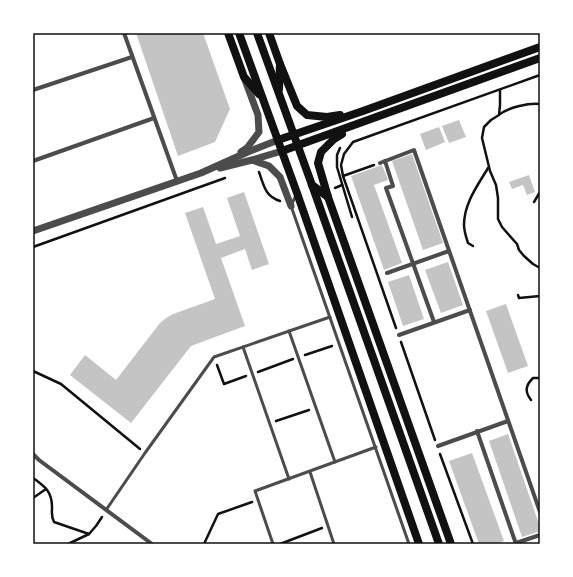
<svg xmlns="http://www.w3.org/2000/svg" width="573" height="577" font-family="Cabin,sans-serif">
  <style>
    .building { fill: #c4c4c4 }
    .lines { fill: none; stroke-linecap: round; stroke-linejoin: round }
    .path { stroke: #111; stroke-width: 2.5 }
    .service { stroke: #4c4c4c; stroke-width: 3 }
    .minor { stroke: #4c4c4c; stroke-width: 4 }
    .tertiary { stroke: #4c4c4c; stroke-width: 7 }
    .secondary { stroke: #111; stroke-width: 8 }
    .neatline { fill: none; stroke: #111; stroke-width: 1.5 }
  </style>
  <rect width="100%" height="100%" fill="#fff"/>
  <g class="building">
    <path d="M136 33H203L230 109 215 142 178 156Z"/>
    <path d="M459 120 466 137 449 143 442 126Z"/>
    <path d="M439 127 445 142 426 150 420 134Z"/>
    <path d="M412 154 443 243 423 250 392 161Z"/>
    <path d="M382 165 388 180 374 185 402 263 384 270 351 176Z"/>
    <path d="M529 175 535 192 527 195 523 185 512 189 509 182Z"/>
    <path d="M244 192 269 264 252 270 245 249 221 258 245 326 191 346 131 423 70 375 85 355 116 380 160 323 166 318 173 314 215 299 185 213 203 207 216 244 240 236 227 198Z"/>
    <path d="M448 262 463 305 441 313 425 270Z"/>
    <path d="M409 275 424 319 403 326 388 282Z"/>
    <path d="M506 304 528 366 508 373 486 311Z"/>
    <path d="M508 434 540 527V531L522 537 489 441Z"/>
    <path d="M472 453 504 541 495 544H479L449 461Z"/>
  </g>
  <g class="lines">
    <g class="path">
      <path d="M500 90V105L499 115 491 120 484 127 482 138 490 171 496 185 498 198V219L502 227 517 244 519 250 524 256 533 264 540 268"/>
      <path d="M500 114C510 107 528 103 540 104"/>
      <path d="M340 148 337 155V167L352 217"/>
      <path d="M259 172C264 186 265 196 280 201"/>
      <path d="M343 176 374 165"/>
      <path d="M335 188 342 185"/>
      <path d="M534 202 540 192"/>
      <path d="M473 246 468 243C466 237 464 231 464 225 464 203 478 185 488 168"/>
      <path d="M33 247 225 178"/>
      <path d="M518 295 519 298 540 296"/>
      <path d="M396 328 343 176 341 165 344 154 353 142 540 75"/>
      <path d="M401 342 435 440"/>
      <path d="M305 355 332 346"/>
      <path d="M217 365 224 384 246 376"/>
      <path d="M33 371 61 384 140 449"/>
      <path d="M258 372 293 359"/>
      <path d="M531 400C524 391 526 385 533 378H540"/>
      <path d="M276 421 309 410"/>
      <path d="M440 454 473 544"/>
      <path d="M33 478C44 486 52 491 52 507 52 514 51 516 54 522L89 534"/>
      <path d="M33 498 46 489"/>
      <path d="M68 544 89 534 96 526 102 517"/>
      <path d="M204 544 218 514 252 502"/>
      <path d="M280 544 322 528"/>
    </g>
    <g class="service">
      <path d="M296 195 291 206 409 544"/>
      <path d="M289 331 335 462"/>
      <path d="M243 347 289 479"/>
      <path d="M310 472 334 544"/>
      <path d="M106 510 145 453 214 357 330 317"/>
      <path d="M273 544 255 491 376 447"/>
    </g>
    <g class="minor">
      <path d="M124 33 177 181"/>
      <path d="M33 90 132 57"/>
      <path d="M33 161 154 118"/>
      <path d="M385 161 393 186 386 188 434 322"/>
      <path d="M380 163 414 150 540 512"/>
      <path d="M387 273 449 251"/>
      <path d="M399 335 470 310"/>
      <path d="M477 431 516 544"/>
      <path d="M438 446 508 421"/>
      <path d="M33 454 39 460 152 544"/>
      <path d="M516 543 540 535"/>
    </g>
    <g class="tertiary">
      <path d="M241 152 247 148 259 132 258 115 245 80"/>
      <path d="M252 160 282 151"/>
      <path d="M220 168 252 160 269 166 280 177 291 206"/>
      <path d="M33 231 201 173 250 151 278 140"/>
    </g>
    <g class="secondary">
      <path d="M228 33 244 77 259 94"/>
      <path d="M239 33 297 193 419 544"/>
      <path d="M257 33 312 185 439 544"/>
      <path d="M269 33 280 64 279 89"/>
      <path d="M280 64 297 106 307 115 327 117 340 115"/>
      <path d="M278 140 363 111 540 47"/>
      <path d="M282 151 540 58"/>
      <path d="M312 185 328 197 451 544"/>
      <path d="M328 197 318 163 321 152 334 139 342 134"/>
    </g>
  </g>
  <rect width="573" height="577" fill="none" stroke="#ffffff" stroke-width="68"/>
  <rect x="34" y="34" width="505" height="509" class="neatline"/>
</svg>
